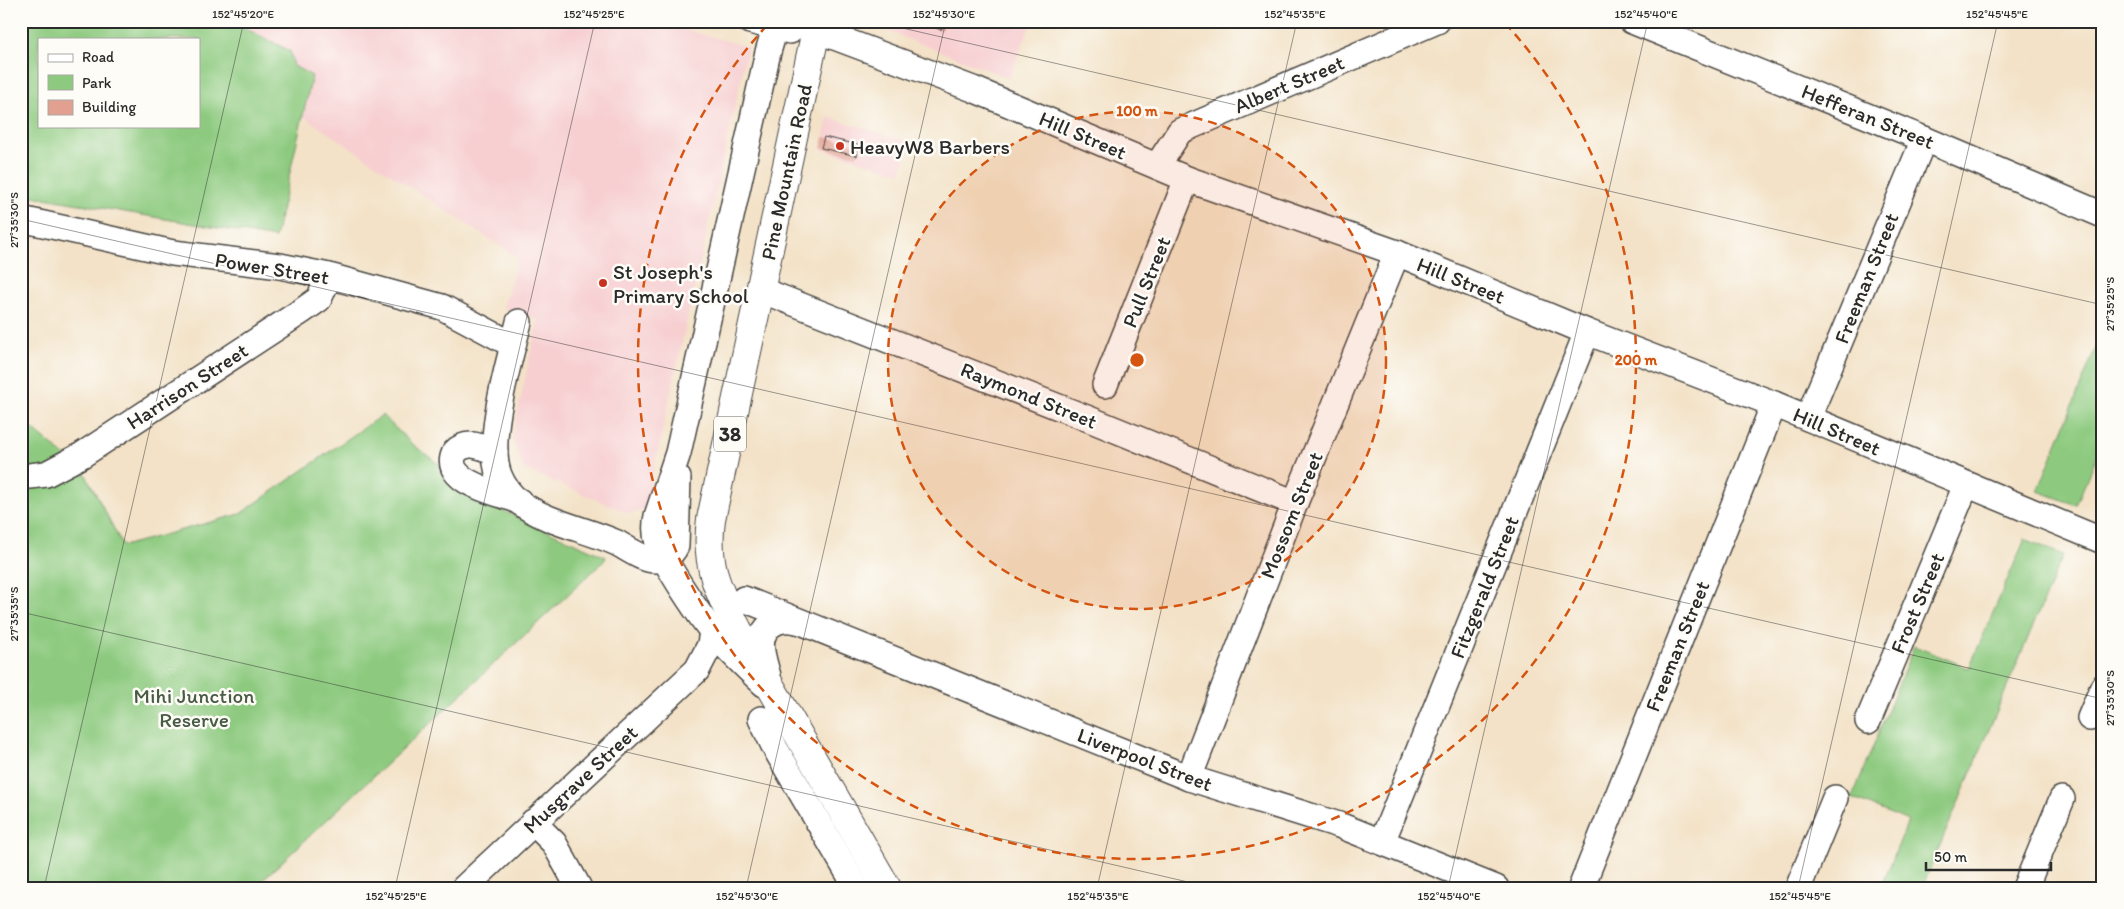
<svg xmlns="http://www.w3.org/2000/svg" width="2124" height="909" font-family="Itim,sans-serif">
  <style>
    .built { fill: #f7cfd1 }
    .green { fill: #8dca7f; stroke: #5c7a55; fill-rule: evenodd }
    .building { fill: #e1a090 }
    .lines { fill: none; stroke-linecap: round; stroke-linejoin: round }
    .minor-casing { stroke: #494642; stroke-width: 28 }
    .major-casing { stroke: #494642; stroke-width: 30 }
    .minor { stroke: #fff; stroke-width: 25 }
    .major { stroke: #fff; stroke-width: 28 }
    .ticks { fill: none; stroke: #2b2b2b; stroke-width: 1; stroke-opacity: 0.45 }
    .ring { fill: none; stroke: #d5540f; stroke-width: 2.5; stroke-dasharray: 9 6 }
    .poi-dot { fill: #c8321e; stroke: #fdfcf7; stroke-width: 2 }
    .labels { text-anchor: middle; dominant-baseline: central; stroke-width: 5; stroke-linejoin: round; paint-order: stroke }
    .shield { fill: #fdfcf7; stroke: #6a6a68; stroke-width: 1 }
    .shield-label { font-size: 20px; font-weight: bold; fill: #2b2b2b }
    .street-label { font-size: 21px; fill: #2b2b2b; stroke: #fdfcf7 }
    .poi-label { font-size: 21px; fill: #2b2b2b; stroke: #fdfcf7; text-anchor: start }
    .park-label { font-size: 21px; fill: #485b44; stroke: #fdfcf7 }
    .centre { fill: #d5540f; stroke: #fdfcf7; stroke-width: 2.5 }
    .ring-label { font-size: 15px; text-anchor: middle; font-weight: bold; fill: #d5540f; stroke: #fdfcf7; stroke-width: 5; stroke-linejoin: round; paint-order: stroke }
    .neatline { fill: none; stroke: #2b2b2b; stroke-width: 2 }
    .ticks-label { font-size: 12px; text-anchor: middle; fill: #2b2b2b }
  </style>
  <rect width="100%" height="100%" fill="#fdfcf7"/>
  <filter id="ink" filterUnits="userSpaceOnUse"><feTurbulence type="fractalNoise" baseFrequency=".02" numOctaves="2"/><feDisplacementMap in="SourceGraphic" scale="10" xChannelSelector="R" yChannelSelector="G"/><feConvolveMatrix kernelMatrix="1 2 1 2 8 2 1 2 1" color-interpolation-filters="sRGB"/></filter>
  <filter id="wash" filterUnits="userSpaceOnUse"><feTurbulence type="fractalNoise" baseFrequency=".0096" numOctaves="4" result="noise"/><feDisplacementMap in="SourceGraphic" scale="20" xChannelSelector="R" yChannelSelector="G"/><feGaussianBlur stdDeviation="1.12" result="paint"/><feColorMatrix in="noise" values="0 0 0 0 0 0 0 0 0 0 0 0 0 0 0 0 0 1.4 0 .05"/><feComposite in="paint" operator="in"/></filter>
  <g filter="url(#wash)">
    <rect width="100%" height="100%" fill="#f3e2c7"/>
    <g class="built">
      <path d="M231 21H655L748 47 645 509 630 514 524 469 512 439 538 319 503 308 518 258 304 117 312 76 294 66Z"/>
      <path d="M862 21H1032L1009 78Z"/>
      <path d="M828 117 909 142 901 173 821 149Z"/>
    </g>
    <g class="green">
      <path d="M21 21H231L290 51 294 66 312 76 275 238 21 194ZM39 39H199V126H39Z"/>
      <path d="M2103 330V442L2076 505 2038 491Z"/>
      <path d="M382 415 411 443 495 507 606 557 604 561 254 888H21V419L85 473 123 546 240 514Z"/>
      <path d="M2025 539 2063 555 1922 888H1881L1908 821 1852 798 1914 646 1969 668Z"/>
    </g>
    <g id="blocks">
      <g class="building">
        <path d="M919 21H945L941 30Z"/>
        <path d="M824 137 859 145 857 156 821 148Z"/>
      </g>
    </g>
  </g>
  <g filter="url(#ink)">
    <use href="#blocks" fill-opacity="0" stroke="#494642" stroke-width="1"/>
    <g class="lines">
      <defs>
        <g id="minor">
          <path d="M750 21 790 31"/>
          <path d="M807 21 816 30 973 89 1187 179 1397 253 1587 332 1774 404 2103 541"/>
          <path d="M1632 21 1924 139 2103 215"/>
          <path d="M1157 166 1180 131 1437 21"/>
          <path d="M21 219 173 253 280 266 329 276 442 307 513 345"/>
          <path d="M761 290 1089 419 1295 503"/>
          <path d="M519 322C510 359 485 439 499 475 503 485 510 495 519 502 547 523 586 529 617 543 628 549 643 560 655 560 665 560 672 554 676 546L678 478"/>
          <path d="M1105 385 1187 179"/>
          <path d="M1808 418 1924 139"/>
          <path d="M495 452C482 447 467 439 455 452 439 483 502 493 519 501"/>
          <path d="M30 476 46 474 82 455 302 311 319 299 329 276"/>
          <path d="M744 599 1189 778 1339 825 1496 888"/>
          <path d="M768 676C764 660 754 637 771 625 779 619 787 619 797 621"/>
          <path d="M764 684C748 669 732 654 718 638 702 620 664 564 658 543 655 534 655 525 657 516L678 453 768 52 775 28 779 21"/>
          <path d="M2090 718 2103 687"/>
          <path d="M761 719 775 748 857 888"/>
          <path d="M1868 721 1966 485"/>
          <path d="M1189 778 1295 503 1397 253"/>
          <path d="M533 822 554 843 579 888"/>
          <path d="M1382 842 1587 332"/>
          <path d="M464 888 697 670 710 645 712 631"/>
          <path d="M1581 888 1774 404"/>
          <path d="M1798 888 1835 798"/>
          <path d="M2025 888 2062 799"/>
        </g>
        <path id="major" d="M818 21 711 519C705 565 717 589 738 630L887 888"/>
      </defs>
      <use href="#minor" class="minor-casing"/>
      <use href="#major" class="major-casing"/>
      <use href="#minor" class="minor"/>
      <use href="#major" class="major"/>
    </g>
  </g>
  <path class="ticks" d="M872 21 2103 305M21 219 2103 699M21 612 1214 888M44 888 244 21M395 888 595 21M746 888 946 21M1097 888 1297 21M1448 888 1648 21M1798 888 1998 21"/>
  <circle cx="1137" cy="360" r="249" fill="#d5540f" fill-opacity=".12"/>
  <g class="ring">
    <circle cx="1137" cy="360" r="249"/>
    <path d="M1505 23A499 499 0 1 1 769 23"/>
  </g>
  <g class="poi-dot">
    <circle cx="840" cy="146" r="5"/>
    <circle cx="603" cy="283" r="5"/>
  </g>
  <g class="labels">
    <rect class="shield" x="714" y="416.5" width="32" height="35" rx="4"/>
    <g class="shield-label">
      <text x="730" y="434">38</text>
    </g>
    <g class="street-label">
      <text transform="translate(1289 84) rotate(-23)">Albert Street</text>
      <text transform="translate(1868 116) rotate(22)">Hefferan Street</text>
      <text transform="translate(1083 135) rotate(23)">Hill Street</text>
      <text transform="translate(786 172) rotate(-78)">Pine Mountain Road</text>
      <text transform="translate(272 268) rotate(9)">Power Street</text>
      <text transform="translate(1866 278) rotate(-68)">Freeman Street</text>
      <text transform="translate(1461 280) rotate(22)">Hill Street</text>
      <text transform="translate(1146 282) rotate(-68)">Pull Street</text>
      <text transform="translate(187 386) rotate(-33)">Harrison Street</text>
      <text transform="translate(1029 395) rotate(22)">Raymond Street</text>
      <text transform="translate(1837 431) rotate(23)">Hill Street</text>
      <text transform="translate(1291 515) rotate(-68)">Mossom Street</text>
      <text transform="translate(1484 587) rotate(-68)">Fitzgerald Street</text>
      <text transform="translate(1917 603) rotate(-67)">Frost Street</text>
      <text transform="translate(1677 646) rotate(-68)">Freeman Street</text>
      <text transform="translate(1145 759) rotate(21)">Liverpool Street</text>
      <text transform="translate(580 779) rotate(-43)">Musgrave Street</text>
    </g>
    <g class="poi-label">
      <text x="850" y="146">HeavyW8 Barbers</text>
      <text x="613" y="271">St Joseph's<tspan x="613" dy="24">Primary School</tspan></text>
    </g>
    <g class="park-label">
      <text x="194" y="695">Mihi Junction<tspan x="194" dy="24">Reserve</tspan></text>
    </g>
  </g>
  <circle cx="1137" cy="360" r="8" class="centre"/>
  <g class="ring-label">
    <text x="1137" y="116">100 m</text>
    <text x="1636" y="365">200 m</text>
  </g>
  <rect width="2124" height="909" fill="none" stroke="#fdfcf7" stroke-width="55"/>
  <rect x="38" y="38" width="162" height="90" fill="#fdfcf7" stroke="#a9a8a5"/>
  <rect x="48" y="54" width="25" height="8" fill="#ffffff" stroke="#a9a8a5"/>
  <text x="82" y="62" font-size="15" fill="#2b2b2b">Road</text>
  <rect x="48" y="75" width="25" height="15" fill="#8dca7f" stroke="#a9a8a5"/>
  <text x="82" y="88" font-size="15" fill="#2b2b2b">Park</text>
  <rect x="48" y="100" width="25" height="15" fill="#e1a090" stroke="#a9a8a5"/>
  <text x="82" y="112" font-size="15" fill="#2b2b2b">Building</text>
  <path d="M1926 862v8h125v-8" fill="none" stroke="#2b2b2b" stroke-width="2.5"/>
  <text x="1934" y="862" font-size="15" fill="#2b2b2b" stroke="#fdfcf7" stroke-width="4" paint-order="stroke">50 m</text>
  <rect x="28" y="28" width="2068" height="854" class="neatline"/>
  <g class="ticks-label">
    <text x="243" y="18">152°45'20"E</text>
    <text x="594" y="18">152°45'25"E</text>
    <text x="944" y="18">152°45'30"E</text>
    <text x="1295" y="18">152°45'35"E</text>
    <text x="1646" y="18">152°45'40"E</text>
    <text x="1997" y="18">152°45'45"E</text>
    <text transform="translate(14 220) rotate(-90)" y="4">27°35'30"S</text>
    <text transform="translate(2110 304) rotate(-90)" y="4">27°35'25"S</text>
    <text transform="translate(14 614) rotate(-90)" y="4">27°35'35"S</text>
    <text transform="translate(2110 698) rotate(-90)" y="4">27°35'30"S</text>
    <text x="396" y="900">152°45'25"E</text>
    <text x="747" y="900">152°45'30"E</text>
    <text x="1098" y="900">152°45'35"E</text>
    <text x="1449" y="900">152°45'40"E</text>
    <text x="1800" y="900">152°45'45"E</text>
  </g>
</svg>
